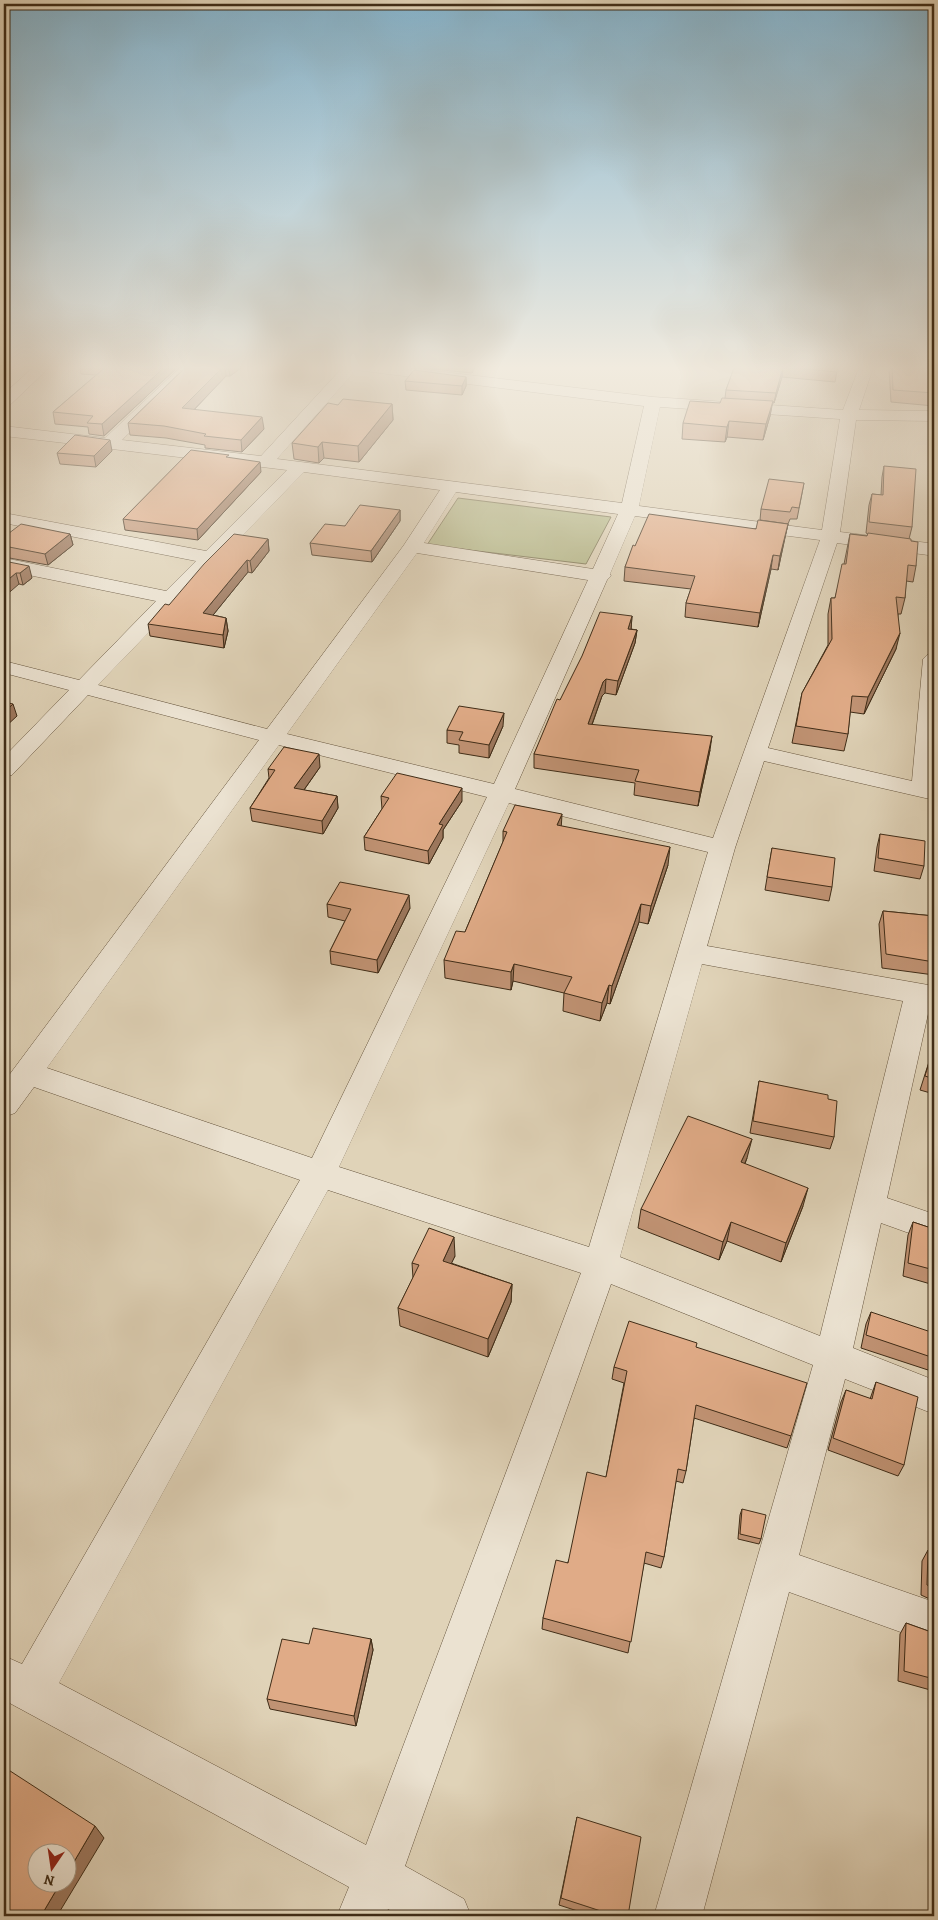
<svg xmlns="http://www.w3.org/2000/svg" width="938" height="1920" font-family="Alegreya,serif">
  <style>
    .green { fill: #b7bb8b; stroke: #7b7451 }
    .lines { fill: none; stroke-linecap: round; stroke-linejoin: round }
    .minor-casing { stroke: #67563f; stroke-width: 1 }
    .minor { fill: #ebe2d1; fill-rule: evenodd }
    .wall { fill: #c19374; stroke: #3f2c17 }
    .shaded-wall { fill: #9d785e; stroke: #3f2c17 }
    .building { fill: #e0ab87; stroke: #3f2c17 }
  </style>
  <rect width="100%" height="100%" fill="#e0d3b8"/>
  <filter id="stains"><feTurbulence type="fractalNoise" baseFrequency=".004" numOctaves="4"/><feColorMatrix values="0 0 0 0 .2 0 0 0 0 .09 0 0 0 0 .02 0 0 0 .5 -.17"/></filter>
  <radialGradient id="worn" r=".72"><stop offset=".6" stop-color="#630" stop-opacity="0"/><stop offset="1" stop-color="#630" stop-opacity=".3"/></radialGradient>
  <path class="green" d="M458 498 611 517 586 564 427 545Z"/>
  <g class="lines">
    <defs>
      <g id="minor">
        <path d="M36 365H52L10 405 4 407V394Z"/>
        <path d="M183 365H198L122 440 261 456 344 366 343 365H385L653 397 843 410 860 365H874L859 410 934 411V421L856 420 840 532 928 543 934 545V553L928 555 837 543 768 748 912 781 923 659 927 655 934 653V800L764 761 735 848 707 946 934 986V1006L930 1005 887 1198 934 1214V1242L881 1223 853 1348 934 1380V1414L845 1379 799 1555 934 1602V1644L789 1592 702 1916H654L813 1365 611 1284 405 1866 464 1899 471 1916H401L388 1909 385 1916H337L349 1887 4 1700V1656L22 1664 300 1180 34 1087 15 1113 4 1117V1082L259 740 88 695 12 775 4 777V757L69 690 4 673V661L79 680 156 601 4 570V558L166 591 196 561 4 523V513L206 551 287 470 112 449 107 450 100 447 4 436V426L105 438ZM356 370 644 406 622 503 277 459ZM660 407 840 419 822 530 639 506ZM304 472 440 490 404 545 267 729 98 685ZM456 492 618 514 593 569 424 543ZM635 516 820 540 713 838 515 789 607 580 611 576 610 574ZM417 553 588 580 494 784 287 734ZM279 745 487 797 312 1158 47 1068ZM509 803 708 852 589 1247 339 1167ZM702 964 903 1001 820 1336 620 1257ZM328 1190 581 1273 366 1845 59 1683Z"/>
      </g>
    </defs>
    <use href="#minor" class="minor-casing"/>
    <use href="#minor" class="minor"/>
  </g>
  <g class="wall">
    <path d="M79 365H180L104 436 89 434 88 427 55 424 53 412 96 375 81 374Z"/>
    <path d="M188 365H245L230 376H226L194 410 264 429 242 452 205 448V445L166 438 130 435 128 423Z"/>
    <path d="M423 365H476L472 373 423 368Z"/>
    <path d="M718 365H838L835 382 782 377 774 403H772L770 416 763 440 727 437 725 442 682 439 683 423 720 403 725 398 726 390 735 367Z"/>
    <path d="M889 365H934V406L891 402 889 369Z"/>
    <path d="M466 377V386L462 395 406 390 405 381Z"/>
    <path d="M392 404 393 420 359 462 324 458 319 463 294 459 292 443 338 405Z"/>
    <path d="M112 451 96 467 60 464 57 453Z"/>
    <path d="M884 466 912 527 909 539 911 541 916 566 913 582 906 581 905 598 901 614H898L896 649 864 714 850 712 848 734 844 751 792 743 802 693 828 645V614L831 598H835L844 564 850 534 867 536 868 534 866 533 869 505 872 494 881 495 882 477Z"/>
    <path d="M261 472 198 540 125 530 123 519Z"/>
    <path d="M804 483 797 519H790L788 524 760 520 761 509Z"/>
    <path d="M400 510V521L372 562 312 555 310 543 345 526Z"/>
    <path d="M788 524 778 570 771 569 758 627 685 617 686 603 691 589 624 581 625 567 635 546Z"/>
    <path d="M70 534 73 545 48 565 4 557V537Z"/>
    <path d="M268 539 269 551 252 573 248 572 213 615 226 618 228 631 224 648 150 636 148 624 169 605Z"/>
    <path d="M4 561 32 578 23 585 19 584Z"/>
    <path d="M632 616 631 629 637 630 635 643 616 695 605 693 602 696 592 725 710 750 698 806 634 795 635 783 534 768V754L560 700Z"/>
    <path d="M503 726 489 758 459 753V745L447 743V730Z"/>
    <path d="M320 767 304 790 337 796 338 808 323 834 252 821 250 808 269 778 268 769Z"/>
    <path d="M381 796 462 801 443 830V838L429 864 365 850 364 837 382 809Z"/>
    <path d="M561 826 668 865 648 924 639 922 610 1004 607 1003 600 1021 563 1011 564 993 513 981 511 990 445 978 444 960 465 932 503 842V831Z"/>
    <path d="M880 834 924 866 920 879 874 871 877 847Z"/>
    <path d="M772 848 832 887 829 901 765 890Z"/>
    <path d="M327 904 410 908 378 973 331 964 330 951 345 921 328 917Z"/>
    <path d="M883 911 934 916V975L882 968 879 924Z"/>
    <path d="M934 1046V1094L920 1090Z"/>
    <path d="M759 1081 828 1099 834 1137 830 1149 750 1133 757 1093Z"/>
    <path d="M747 1158 745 1164 803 1206 781 1262 727 1241 719 1260 638 1228 641 1209Z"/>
    <path d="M913 1222 934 1229V1285L903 1276 908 1235Z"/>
    <path d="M455 1256 451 1263 512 1284 511 1302 488 1357 400 1326 398 1308 413 1278 412 1263Z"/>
    <path d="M871 1312 934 1358 928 1370 861 1348 866 1324Z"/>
    <path d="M696 1347 791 1436 787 1448 694 1418 686 1471 683 1483 676 1481 664 1557 661 1568 644 1563 628 1653 542 1629 543 1618 606 1477 624 1383 612 1379 614 1367Z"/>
    <path d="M876 1382 904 1465 898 1476 828 1450 841 1402 846 1390 870 1399Z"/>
    <path d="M742 1509 761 1539 759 1544 738 1539 740 1515Z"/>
    <path d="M928 1550 934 1552V1601L921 1595 922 1561Z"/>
    <path d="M906 1623 934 1633V1691L898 1681 900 1634Z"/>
    <path d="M371 1639 373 1650 356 1726 270 1709 267 1699 309 1644Z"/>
    <path d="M577 1817 628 1916H593L559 1905Z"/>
    <path d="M934 1860V1916H933Z"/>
  </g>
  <g class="shaded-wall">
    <path d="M167 365H180L104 436 102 424Z"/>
    <path d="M225 365 226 376 184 420 182 408Z"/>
    <path d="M228 365H245L230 376Z"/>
    <path d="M472 365H476L472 373Z"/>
    <path d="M783 367 782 377 774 403 776 393Z"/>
    <path d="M466 377V386L462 395V386Z"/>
    <path d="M773 401 770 416 763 440 766 424Z"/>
    <path d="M392 404 393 420 359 462 358 446Z"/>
    <path d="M262 417 264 429 242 452 241 440Z"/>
    <path d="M729 421 727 437 725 442 727 427Z"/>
    <path d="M110 440 112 451 96 467 94 456Z"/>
    <path d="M322 442 324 458 319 463 318 447Z"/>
    <path d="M260 462 261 472 198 540 197 529Z"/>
    <path d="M400 510V521L372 562 371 551Z"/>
    <path d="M788 524 785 537 778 570 780 556Z"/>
    <path d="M70 534 73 545 48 565 45 554Z"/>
    <path d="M268 539 269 551 252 573 250 561Z"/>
    <path d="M773 555 771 569 758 627 760 613Z"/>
    <path d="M247 560 248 572 205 625 203 613Z"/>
    <path d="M29 566 32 578 23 585 20 573Z"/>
    <path d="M16 573 19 584 4 597V583Z"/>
    <path d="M632 616 631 630 628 629Z"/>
    <path d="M226 618 228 631 224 648 223 635Z"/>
    <path d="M637 630 635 643 616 695 618 681Z"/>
    <path d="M900 633 896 649 864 714 868 697Z"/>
    <path d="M606 679 605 693 602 696 587 738 588 724 603 682Z"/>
    <path d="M13 704 17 716 4 728V712Z"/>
    <path d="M504 713 503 726 489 758V745Z"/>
    <path d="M712 736 710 750 698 806 700 792Z"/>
    <path d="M319 754 320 767 296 801 294 788Z"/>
    <path d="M462 788V801L443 830V838L429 864 428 851 439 824Z"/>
    <path d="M337 796 338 808 323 834 322 821Z"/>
    <path d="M562 814 561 831 557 825Z"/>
    <path d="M670 847 668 865 648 924 651 906Z"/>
    <path d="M409 895 410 908 378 973 377 960Z"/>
    <path d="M641 904 639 922 610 1004 612 986Z"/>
    <path d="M514 964 513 981 511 990V972Z"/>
    <path d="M609 985 607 1003 600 1021 602 1003Z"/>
    <path d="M752 1139 747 1158 737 1181 741 1162Z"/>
    <path d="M808 1188 803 1206 781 1262 786 1243Z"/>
    <path d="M731 1222 727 1241 719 1260 723 1242Z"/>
    <path d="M454 1237 455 1256 444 1279 443 1261Z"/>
    <path d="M512 1284 511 1302 488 1357V1339Z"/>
    <path d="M371 1639 373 1650 356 1726 354 1716Z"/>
    <path d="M95 1826 104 1838 57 1916H41L61 1882H68V1872Z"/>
  </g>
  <g class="building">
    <path d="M102 365H167L102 424 87 423 93 416 53 412 108 365Z"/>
    <path d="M188 365H229H225L182 408 262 417 241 440 204 436 206 434 164 426 128 423Z"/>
    <path d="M735 365H838L837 372 783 367 776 393 726 390Z"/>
    <path d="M892 365H934V393L893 390Z"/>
    <path d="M414 370 466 377 462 386 405 381Z"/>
    <path d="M722 398 773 401 766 424 729 421 727 427 683 423 690 401 720 403Z"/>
    <path d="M343 399 392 404 358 446 322 442 318 447 292 443 328 403 338 405Z"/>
    <path d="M75 435 110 440 94 456 57 453Z"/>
    <path d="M191 450 229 455 226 457 260 462 197 529 123 519Z"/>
    <path d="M884 466 916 469 912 527 869 522 872 494 883 495Z"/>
    <path d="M769 479 804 483 799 508 792 507 790 512 761 509Z"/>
    <path d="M360 505 400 510 371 551 310 543 325 524 345 526Z"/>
    <path d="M649 514 756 529 758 520 788 524 780 556 773 555 760 613 686 603 695 576 625 567 633 545 635 546Z"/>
    <path d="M21 524 70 534 45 554 4 546V537Z"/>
    <path d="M868 533 911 539V541L918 542 916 566 908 565 905 598 896 597 900 633 868 697 852 696 848 734 796 726 802 693 832 639 831 598H835L842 564H846L850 534 867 536Z"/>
    <path d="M234 534 268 539 250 561 247 560 203 613 226 618 223 635 148 624 165 604 169 605 204 564Z"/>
    <path d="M4 561 29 566 20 573H16L4 583Z"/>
    <path d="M600 612 632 616 628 629 637 630 618 681 606 679 603 682 588 724 712 736 700 792 635 781 639 770 534 754 557 699 560 700 582 656Z"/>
    <path d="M4 702 13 704 4 712Z"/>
    <path d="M459 706 504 713 489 745 459 740 463 732 447 730Z"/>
    <path d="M284 747 319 754 294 788 337 796 322 821 250 808 275 770 268 769Z"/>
    <path d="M397 773 462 788 439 824 443 825 428 851 364 837 389 798 381 796Z"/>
    <path d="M515 805 562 814 557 825 670 847 651 906 641 904 612 986 609 985 602 1003 564 993 572 977 514 964 511 972 444 960 456 931 465 932 507 832 503 831Z"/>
    <path d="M880 834 925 841 924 866 878 858Z"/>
    <path d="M772 848 835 858 832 887 767 877Z"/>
    <path d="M340 882 409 895 377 960 330 951 351 909 327 904Z"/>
    <path d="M883 911 934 916V962L886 954Z"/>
    <path d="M934 1046V1079L925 1076Z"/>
    <path d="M759 1081 828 1095V1099L837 1101 834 1137 753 1121Z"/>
    <path d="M688 1116 752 1139 741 1162 808 1188 786 1243 731 1222 723 1242 641 1209Z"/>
    <path d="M913 1222 934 1229V1270L908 1263Z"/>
    <path d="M429 1228 454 1237 443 1261 512 1284 488 1339 398 1308 419 1265 412 1263Z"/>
    <path d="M871 1312 934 1333V1358L866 1335Z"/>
    <path d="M629 1321 697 1343 696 1347 807 1383 791 1436 696 1405 686 1471 678 1469 664 1557 646 1552 631 1642 543 1618 556 1560 568 1563 587 1472 606 1477 627 1371 614 1367Z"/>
    <path d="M876 1382 918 1397 904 1465 833 1438 846 1390 872 1399Z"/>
    <path d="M742 1509 766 1515 761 1539 740 1534Z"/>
    <path d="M928 1550 934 1552V1588L927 1585Z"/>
    <path d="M906 1623 934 1633V1679L904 1671Z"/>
    <path d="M313 1628 371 1639 354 1716 267 1699 282 1639 309 1644Z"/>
    <path d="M4 1767 95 1826 68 1872V1852H38V1882H61L41 1916H4Z"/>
    <path d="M577 1817 641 1837 628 1916H616L561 1898Z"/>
  </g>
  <linearGradient id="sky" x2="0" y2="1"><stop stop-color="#86b6d0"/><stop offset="0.58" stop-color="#f1ebdf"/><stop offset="1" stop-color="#f1ebdf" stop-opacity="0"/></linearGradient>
  <rect width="938" height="634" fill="url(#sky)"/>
  <rect width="938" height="1920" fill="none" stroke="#e0d3b8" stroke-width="20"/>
  <rect x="5" y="5" width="928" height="1910" fill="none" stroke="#3f2c17" stroke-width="2.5"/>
  <rect x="10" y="10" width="918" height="1900" fill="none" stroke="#3f2c17"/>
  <g transform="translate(52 1868) rotate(193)"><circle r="24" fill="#ebe2d1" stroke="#a69987"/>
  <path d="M0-4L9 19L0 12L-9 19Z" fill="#8f2418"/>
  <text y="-8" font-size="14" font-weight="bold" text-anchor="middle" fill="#3f2c17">N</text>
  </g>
  <rect width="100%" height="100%" filter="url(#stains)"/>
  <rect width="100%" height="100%" fill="url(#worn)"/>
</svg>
